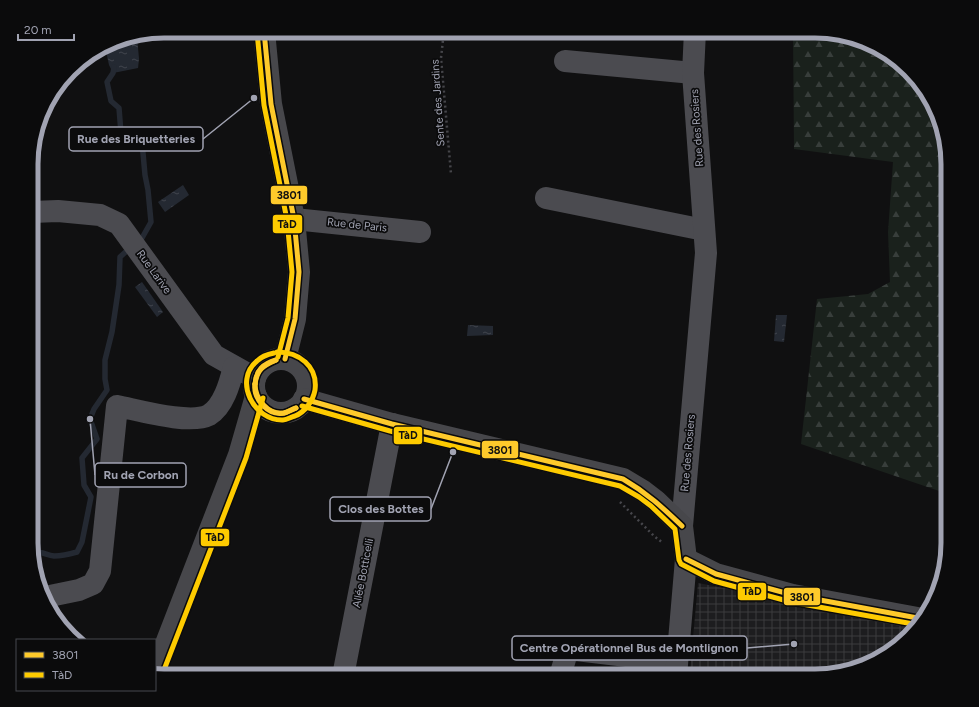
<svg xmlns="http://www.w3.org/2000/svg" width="979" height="707" font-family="Figtree,sans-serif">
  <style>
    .industrial { fill: url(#industrial-grid) }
    .forest { fill: url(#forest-firs) }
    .water { fill: url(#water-ripples) }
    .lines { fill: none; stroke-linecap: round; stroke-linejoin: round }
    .stream { stroke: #242932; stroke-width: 5.5 }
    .path { stroke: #46464b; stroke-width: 2.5; stroke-dasharray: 2 3; stroke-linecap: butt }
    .minor { stroke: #4b4b50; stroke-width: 22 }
    .major { stroke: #47474b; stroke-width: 22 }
    .bus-1-casing { stroke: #0b0b0c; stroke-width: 8 }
    .bus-2-casing { stroke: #0b0b0c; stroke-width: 8 }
    .bus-1 { stroke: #feca2b; stroke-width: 5 }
    .bus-2 { stroke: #fecb00; stroke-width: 5 }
    .labels { text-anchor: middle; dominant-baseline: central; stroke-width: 3.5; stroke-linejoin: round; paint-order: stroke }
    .street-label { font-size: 11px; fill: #a1a3b2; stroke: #0b0b0c }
    .rim { fill: none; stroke: #a1a3b2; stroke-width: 5 }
    .leader { fill: none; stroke: #a1a3b2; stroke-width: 1.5 }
    .callout-dot { fill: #a1a3b2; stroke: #0b0b0c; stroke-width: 1.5 }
    .callout { fill: #0b0b0c; stroke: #a1a3b2; stroke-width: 1.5 }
    .callout-label { font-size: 12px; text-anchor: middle; font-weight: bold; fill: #a1a3b2 }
    .line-badge { stroke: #0b0b0c; stroke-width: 1.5 }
    .pale-badge-label { font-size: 11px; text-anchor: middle; font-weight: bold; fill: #111 }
  </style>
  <defs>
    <pattern id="industrial-grid" width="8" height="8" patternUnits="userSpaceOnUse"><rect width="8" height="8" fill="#1d1d1f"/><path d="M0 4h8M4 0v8" fill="none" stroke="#3b3b3d"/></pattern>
    <pattern id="forest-firs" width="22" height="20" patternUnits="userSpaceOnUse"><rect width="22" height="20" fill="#1a211c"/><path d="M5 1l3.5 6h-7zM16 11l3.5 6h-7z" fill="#383e3b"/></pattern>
    <pattern id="water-ripples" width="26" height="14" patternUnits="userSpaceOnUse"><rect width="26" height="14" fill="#242932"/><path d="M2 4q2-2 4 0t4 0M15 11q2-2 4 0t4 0" fill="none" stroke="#41454d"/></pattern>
  </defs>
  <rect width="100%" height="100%" fill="#101011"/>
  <path class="industrial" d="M698 583 776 598 917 627 874 662 815 676H717L690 671Z"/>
  <path class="forest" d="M793 31H823L858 38 896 59 934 105 948 156V494L801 444 817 299 868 294 890 282 888 232 893 162 794 149Z"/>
  <g class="water">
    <path d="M137 36 139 59 138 68 113 73 109 65 105 46 113 41Z"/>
    <path d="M183 185 189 195 165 212 158 202Z"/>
    <path d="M142 282 163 312 157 317 135 287Z"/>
    <path d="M776 315H787L784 342 774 341Z"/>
    <path d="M468 325 493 326V335L467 336Z"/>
  </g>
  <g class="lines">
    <g class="stream">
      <path d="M114 67 113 73 107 82 111 101 119 108 121 133 142 142 145 175 148 190 151 222 142 238"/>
      <path d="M32 554C42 550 45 555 54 556 62 556 70 554 77 552L82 542 91 497 84 485 82 458 97 439 90 419 94 409 107 390 105 379V360L112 332 119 285 120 257 131 247"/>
    </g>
    <g class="path">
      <path d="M444 31 441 58 451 174"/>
      <path d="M620 502 654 536 663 543"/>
    </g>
    <g class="minor">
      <path d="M565 61 693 73"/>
      <path d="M546 198 704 230"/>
      <path d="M32 212 58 211 100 215 119 224 214 355 255 378"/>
      <path d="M294 219 420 232"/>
      <path d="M682 526 706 253 693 73 695 31"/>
      <path d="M45 597 79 590 93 584 100 571 117 406C138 410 190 425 209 415 224 406 230 382 234 367"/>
      <path d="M343 676 392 424"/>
      <path d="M560 676 568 649 677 662"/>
      <path d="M676 676 686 559"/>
    </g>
    <g class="major">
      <path d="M264 31 271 104 294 219 299 272 295 319 285 359"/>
      <circle cx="281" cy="386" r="27"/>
      <path d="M304 399 392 424 623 479 643 491 656 501 682 526 686 559 716 574 793 595 923 619"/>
      <path d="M155 672 239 455 256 396"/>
    </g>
    <defs>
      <g id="bus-1">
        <path d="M264 31 271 104 294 219 299 272 295 319 285 359"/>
        <path d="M255 384C255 399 268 415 284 413 288 412 292 410 296 408"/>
        <path d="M255 384C253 399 268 416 284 413 288 412 292 409 296 408"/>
        <path d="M255 384C256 370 263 364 276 360"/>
        <path d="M255 384C257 369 263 366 276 360"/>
        <path d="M304 399 392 424 623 479C647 493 662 507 682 526"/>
        <path d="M686 559 716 574 793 595 923 619"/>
      </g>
      <g id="bus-2">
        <path d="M257 32 264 105 287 220 292 272 288 318 278 357"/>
        <path d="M274 353C269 354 261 357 257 361 233 381 254 421 283 420 287 420 291 417 295 416 305 412 313 401 315 390 318 366 299 352 277 352"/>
        <path d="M302 406 390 431 620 486 639 497 651 506 675 529 679 560 681 564 714 581 791 602 919 625"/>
        <path d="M162 675 246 458 263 398"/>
      </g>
    </defs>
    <use href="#bus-1" class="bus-1-casing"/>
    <use href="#bus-2" class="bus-2-casing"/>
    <use href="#bus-1" class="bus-1"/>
    <use href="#bus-2" class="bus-2"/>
  </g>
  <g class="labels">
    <g class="street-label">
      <text transform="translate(438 103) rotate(-94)">Sente des Jardins</text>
      <text transform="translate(697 128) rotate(-94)">Rue des Rosiers</text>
      <text transform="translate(357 225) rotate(6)">Rue de Paris</text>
      <text transform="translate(154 272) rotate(54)">Rue Larive</text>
      <text transform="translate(688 453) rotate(-85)">Rue des Rosiers</text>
      <text transform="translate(363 573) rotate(-79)">Allée Botticelli</text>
    </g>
  </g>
  <path d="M0 0H979V707H0ZM164 38H815A126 126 0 0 1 941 164V543A126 126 0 0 1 815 669H164A126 126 0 0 1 38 543V164A126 126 0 0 1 164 38Z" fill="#0b0b0c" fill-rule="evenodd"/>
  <path class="rim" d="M164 38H815A126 126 0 0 1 941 164V543A126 126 0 0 1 815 669H164A126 126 0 0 1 38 543V164A126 126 0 0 1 164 38Z"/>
  <path class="leader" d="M254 98L203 139M90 419L95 475M453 452L431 509M794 644L747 648"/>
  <g class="callout-dot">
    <circle cx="254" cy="98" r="4"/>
    <circle cx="90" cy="419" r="4"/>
    <circle cx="453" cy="452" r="4"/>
    <circle cx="794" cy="644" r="4"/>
  </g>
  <g class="callout">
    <rect x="69" y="127" width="134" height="24" rx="4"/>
    <rect x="95" y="463" width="91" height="24" rx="4"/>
    <rect x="330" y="497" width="101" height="24" rx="4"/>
    <rect x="512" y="636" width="235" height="24" rx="4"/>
  </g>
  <g class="callout-label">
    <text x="136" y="143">Rue des Briquetteries</text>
    <text x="141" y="479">Ru de Corbon</text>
    <text x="381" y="513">Clos des Bottes</text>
    <text x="629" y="652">Centre Opérationnel Bus de Montlignon</text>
  </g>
  <g class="line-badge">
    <rect x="270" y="185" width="38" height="20" rx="4" fill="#feca2b"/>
    <rect x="272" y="214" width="31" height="20" rx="4" fill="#fecb00"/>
    <rect x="393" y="426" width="30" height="19" rx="4" fill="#fecb00"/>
    <rect x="481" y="440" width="38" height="19" rx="4" fill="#feca2b"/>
    <rect x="200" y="528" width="30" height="19" rx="4" fill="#fecb00"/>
    <rect x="737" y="582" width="30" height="19" rx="4" fill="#fecb00"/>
    <rect x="783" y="587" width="38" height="19" rx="4" fill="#feca2b"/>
  </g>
  <g class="pale-badge-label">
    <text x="289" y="199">3801</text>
    <text x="287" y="228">TàD</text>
    <text x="408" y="439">TàD</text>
    <text x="500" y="454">3801</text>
    <text x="215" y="541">TàD</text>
    <text x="752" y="595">TàD</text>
    <text x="802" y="601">3801</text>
  </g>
  <rect x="16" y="639" width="140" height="52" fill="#0b0b0c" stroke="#47484e"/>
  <rect x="24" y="652" width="20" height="6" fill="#feca2b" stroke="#47484e"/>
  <text x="52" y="659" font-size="12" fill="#a1a3b2">3801</text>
  <rect x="24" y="672" width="20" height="6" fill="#fecb00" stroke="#47484e"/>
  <text x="52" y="679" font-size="12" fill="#a1a3b2">TàD</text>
  <path d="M18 34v6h56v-6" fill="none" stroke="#a1a3b2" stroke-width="2"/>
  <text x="24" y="34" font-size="12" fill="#a1a3b2" stroke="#0b0b0c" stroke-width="3" paint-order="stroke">20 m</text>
</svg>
